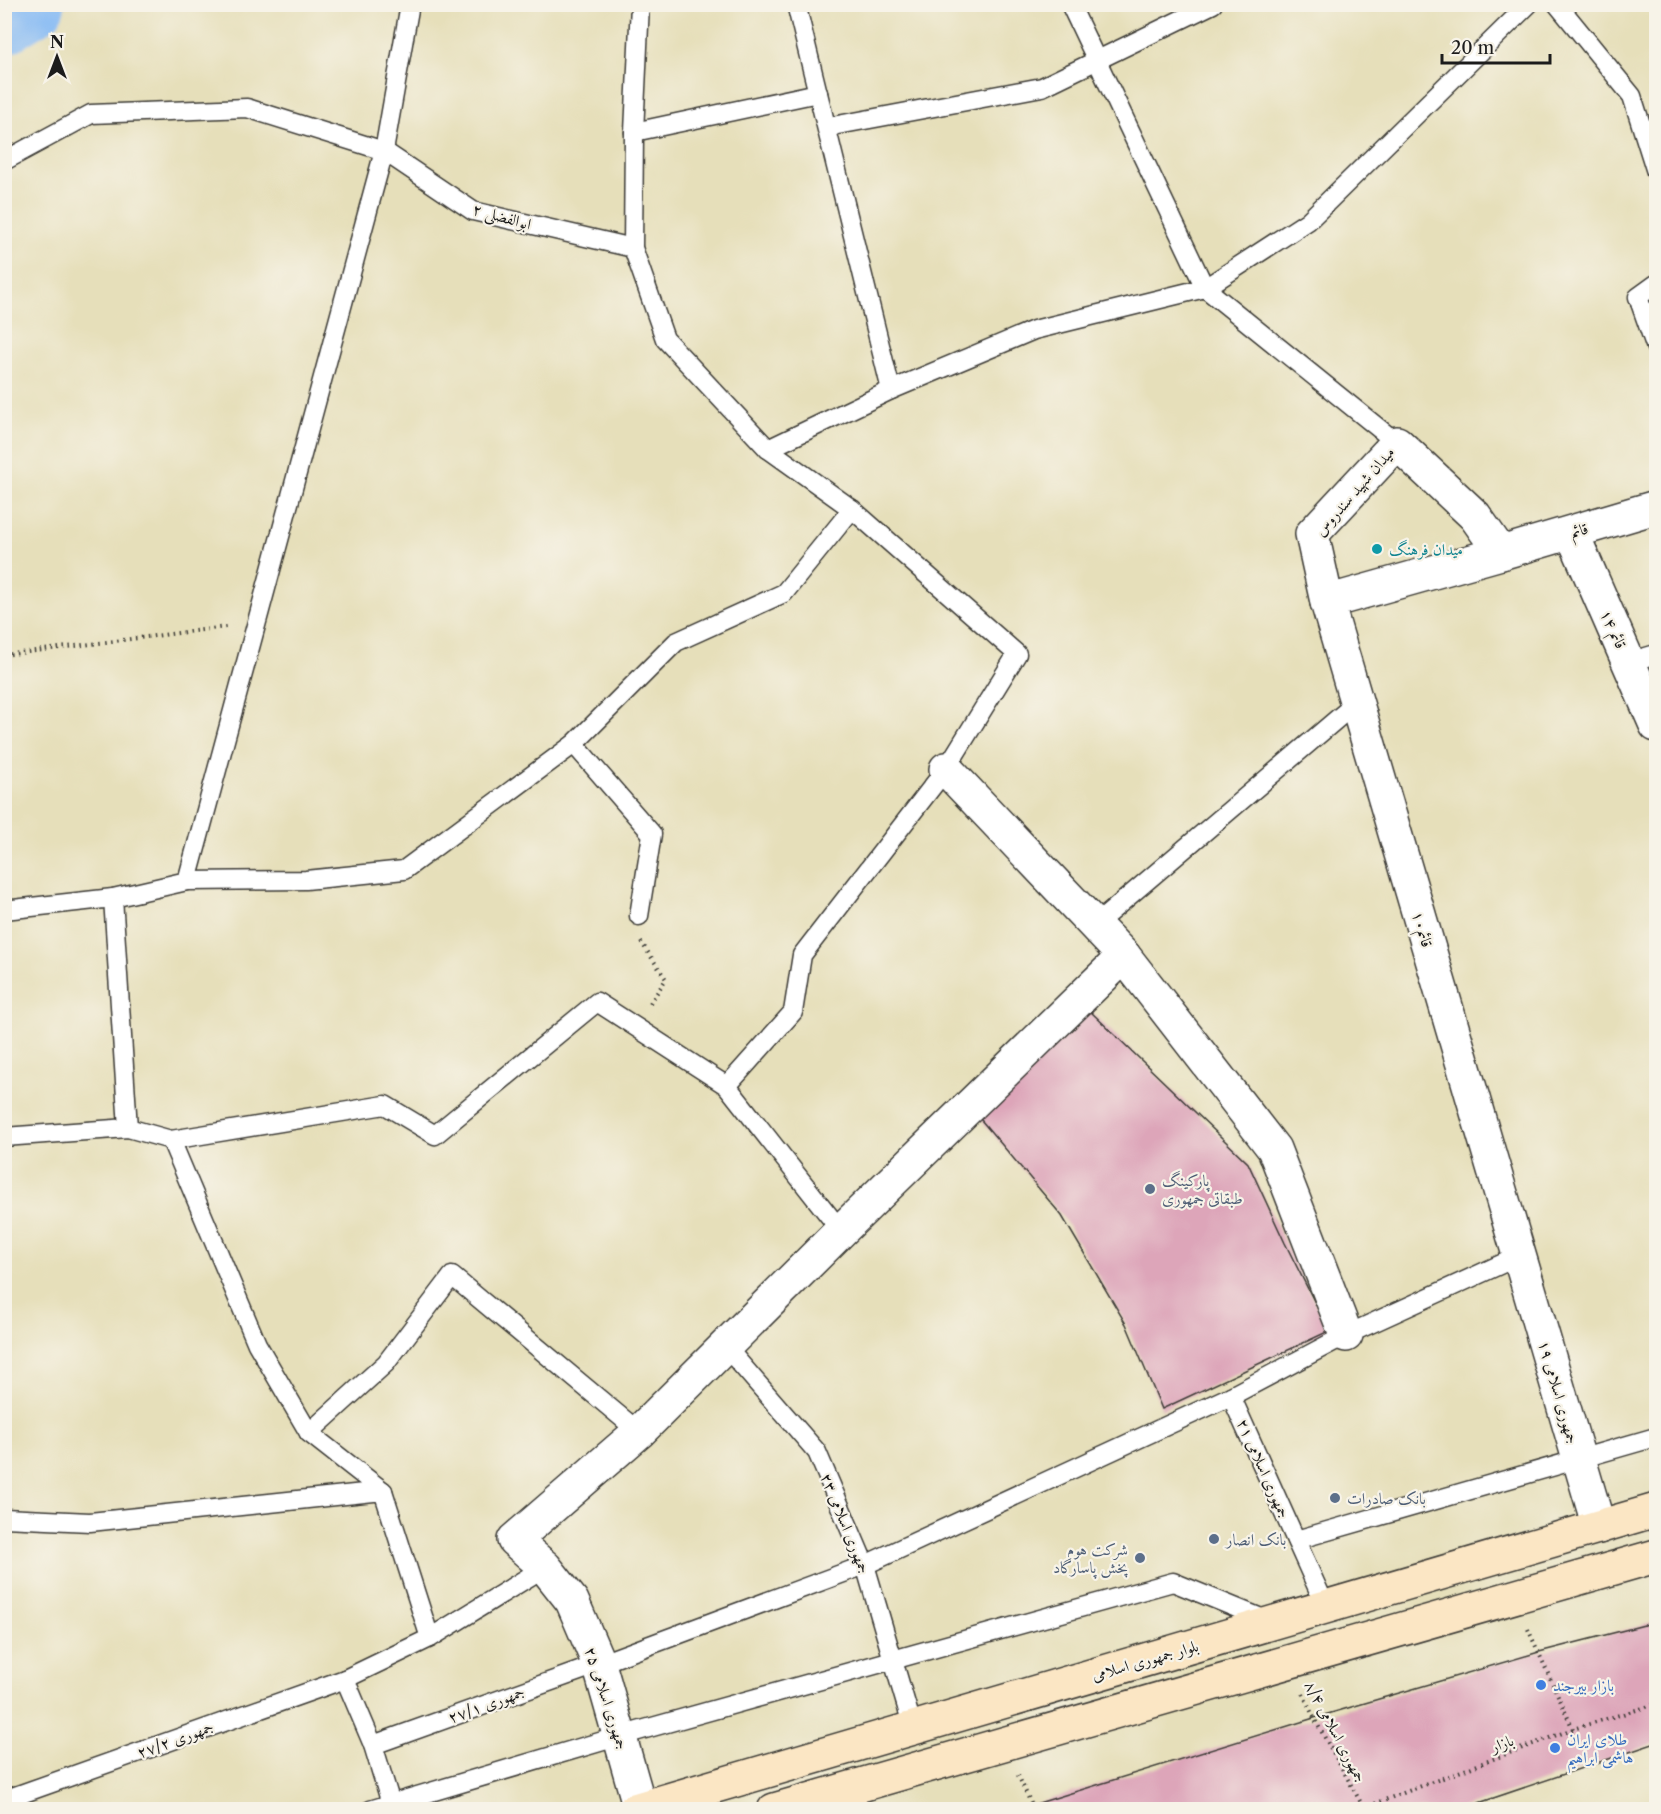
<svg xmlns="http://www.w3.org/2000/svg" width="1661" height="1814" font-family="'Libre Caslon Text',Amiri,serif">
  <style>
    .lines { fill: none; stroke-linecap: round; stroke-linejoin: round }
    .river { stroke: #85baf4; stroke-width: 64 }
    .building { fill: #dda5b9 }
    .lane-casing { stroke: #3a3934; stroke-width: 21 }
    .street-casing { stroke: #3a3934; stroke-width: 36 }
    .secondary-casing { stroke: #3a3934; stroke-width: 36 }
    .path { stroke: #3a3934; stroke-width: 4; stroke-dasharray: 1.5 4.5; stroke-linecap: butt }
    .lane { stroke: #fff; stroke-width: 18 }
    .street { stroke: #fff; stroke-width: 33 }
    .secondary { stroke: #fbe6c4; stroke-width: 33 }
    .culture-dot { fill: #0f9aa8; stroke: #f7f3e8; stroke-width: 2 }
    .service-dot { fill: #5c6f8a; stroke: #f7f3e8; stroke-width: 2 }
    .shop-dot { fill: #3f7fe0; stroke: #f7f3e8; stroke-width: 2 }
    .labels { text-anchor: middle; dominant-baseline: central; stroke-width: 4.5; stroke-linejoin: round; paint-order: stroke }
    .street-label { font-size: 16px; fill: #1c1c1c; stroke: #f7f3e8 }
    .culture-label { font-size: 16px; fill: #0d838f; stroke: #f7f3e8; text-anchor: start }
    .service-label { font-size: 16px; fill: #4e5e75; stroke: #f7f3e8; text-anchor: start }
    .shop-label { font-size: 16px; fill: #366cbe; stroke: #f7f3e8; text-anchor: start }
  </style>
  <rect width="100%" height="100%" fill="#f7f3e8"/>
  <filter id="ink" filterUnits="userSpaceOnUse"><feTurbulence type="fractalNoise" baseFrequency=".0167" numOctaves="2"/><feDisplacementMap in="SourceGraphic" scale="12" xChannelSelector="R" yChannelSelector="G"/><feConvolveMatrix kernelMatrix="1 2 1 2 8 2 1 2 1" color-interpolation-filters="sRGB"/></filter>
  <filter id="wash" filterUnits="userSpaceOnUse"><feTurbulence type="fractalNoise" baseFrequency=".008" numOctaves="4" result="noise"/><feDisplacementMap in="SourceGraphic" scale="24" xChannelSelector="R" yChannelSelector="G"/><feGaussianBlur stdDeviation="1.35" result="paint"/><feColorMatrix in="noise" values="0 0 0 0 0 0 0 0 0 0 0 0 0 0 0 0 0 1.4 0 .05"/><feComposite in="paint" operator="in"/></filter>
  <g filter="url(#wash)">
    <rect width="100%" height="100%" fill="#e6dfba"/>
    <g class="lines">
      <path class="river" d="M4 22 33 4"/>
    </g>
    <g id="blocks">
      <g class="building">
        <path d="M1090 1011 1248 1163 1285 1243 1329 1331 1162 1409 1126 1324 1062 1216 976 1114Z"/>
        <path d="M1656 1622V1743L1458 1810H1016L1314 1718 1539 1652Z"/>
      </g>
    </g>
  </g>
  <g filter="url(#ink)">
    <use href="#blocks" fill-opacity="0" stroke="#3a3934" stroke-width="1.5"/>
    <g class="lines">
      <defs>
        <g id="lane">
          <path d="M640 4 634 132 633 248 665 339 768 449 852 509 1017 654 946 769 802 955 793 1012 727 1086"/>
          <path d="M796 4 891 390"/>
          <path d="M1070 4 1205 288 1397 443"/>
          <path d="M1557 4 1632 96 1656 172"/>
          <path d="M827 127 1042 87 1213 4"/>
          <path d="M634 132 818 93"/>
          <path d="M4 161 91 114 247 108 384 151 473 211 633 248"/>
          <path d="M1656 284 1638 297 1656 348"/>
          <path d="M768 449 891 390 1034 330 1205 288 1308 221 1529 4"/>
          <path d="M1629 662 1656 654"/>
          <path d="M574 744 652 834 639 916"/>
          <path d="M187 881 384 151 410 4"/>
          <path d="M113 898 128 1128"/>
          <path d="M4 910 113 898 187 881 306 880 404 870 574 744 676 642 784 593 852 509"/>
          <path d="M1095 925 1357 702"/>
          <path d="M4 1137 128 1128 171 1140 385 1105 435 1135 597 1002 727 1086 841 1231"/>
          <path d="M171 1140 257 1344 309 1433 383 1491"/>
          <path d="M726 1347 817 1452 865 1565 913 1728"/>
          <path d="M1231 1396 1326 1607"/>
          <path d="M309 1433 386 1363 452 1276 639 1432"/>
          <path d="M4 1518 90 1522 383 1491 430 1638"/>
          <path d="M1296 1540 1656 1437"/>
          <path d="M345 1679 373 1745 393 1810"/>
          <path d="M373 1745 599 1664 865 1565 1231 1396 1346 1335 1519 1256"/>
          <path d="M4 1800 345 1679 430 1638 545 1567"/>
          <path d="M370 1810 620 1736 1173 1582 1271 1622"/>
        </g>
        <g id="street">
          <path d="M1397 443 1475 516 1501 553 1327 602 1312 534Z"/>
          <path d="M1572 533 1656 725"/>
          <path d="M1501 553 1656 507"/>
          <path d="M1327 602 1599 1527"/>
          <path d="M1124 956 1274 1149 1346 1335"/>
          <path d="M640 1808 599 1664 572 1601 545 1567 514 1540 639 1432 841 1231 1124 956 946 769"/>
        </g>
        <g id="secondary">
          <path d="M634 1810 1656 1510"/>
          <path d="M774 1810 1656 1556"/>
        </g>
      </defs>
      <use href="#lane" class="lane-casing"/>
      <use href="#street" class="street-casing"/>
      <use href="#secondary" class="secondary-casing"/>
      <g class="path">
        <path d="M4 655 226 627"/>
        <path d="M641 942 666 979 650 1003"/>
        <path d="M1528 1629 1573 1729"/>
        <path d="M1303 1694 1314 1718 1365 1810"/>
        <path d="M1018 1775 1034 1810"/>
        <path d="M1358 1810 1573 1729 1656 1704"/>
      </g>
      <use href="#lane" class="lane"/>
      <use href="#street" class="street"/>
      <use href="#secondary" class="secondary"/>
    </g>
  </g>
  <circle class="culture-dot" cx="1377" cy="549" r="6"/>
  <g class="service-dot">
    <circle cx="1150" cy="1189" r="6"/>
    <circle cx="1335" cy="1498" r="6"/>
    <circle cx="1214" cy="1539" r="6"/>
    <circle cx="1140" cy="1558" r="6"/>
  </g>
  <g class="shop-dot">
    <circle cx="1541" cy="1685" r="6"/>
    <circle cx="1555" cy="1748" r="6"/>
  </g>
  <g class="labels">
    <g class="street-label">
      <text transform="translate(502 216) rotate(16)">ابوالفضلی ۲</text>
      <text transform="translate(1354 491) rotate(-49)">میدان شهید سندروس</text>
      <text transform="translate(1579 530) rotate(-17)">قائم</text>
      <text transform="translate(1614 629) rotate(66)">قائم ۱۴</text>
      <text transform="translate(1423 929) rotate(74)">قائم۱۰</text>
      <text transform="translate(1559 1392) rotate(74)">جمهوری اسلامی ۱۹</text>
      <text transform="translate(1264 1468) rotate(66)">جمهوری اسلامی ۲۱</text>
      <text transform="translate(846 1523) rotate(68)">جمهوری اسلامی ۲۳</text>
      <text transform="translate(1145 1660) rotate(-16)">بلوار جمهوری اسلامی</text>
      <text transform="translate(607 1698) rotate(72)">جمهوری اسلامی ۲۵</text>
      <text transform="translate(486 1704) rotate(-20)">جمهوری ۲۷/۱</text>
      <text transform="translate(1336 1731) rotate(62)">جمهوری اسلامی ۸/۴</text>
      <text transform="translate(175 1739) rotate(-20)">جمهوری ۲۷/۲</text>
      <text transform="translate(1502 1743) rotate(-20)">بازار</text>
    </g>
    <g class="culture-label">
      <text x="1389" y="549">میدان فرهنگ</text>
    </g>
    <g class="service-label">
      <text x="1162" y="1180">پارکینگ<tspan x="1162" dy="18">طبقاتی جمهوری</tspan></text>
      <text x="1347" y="1498">بانک صادرات</text>
      <text x="1226" y="1539">بانک انصار</text>
      <text x="1128" y="1549" text-anchor="end">شرکت هوم<tspan x="1128" dy="18">پخش پاسارگاد</tspan></text>
    </g>
    <g class="shop-label">
      <text x="1553" y="1685">بازار بیرجند</text>
      <text x="1567" y="1739">طلای ایران<tspan x="1567" dy="18">هاشمی ابراهیم</tspan></text>
    </g>
  </g>
  <rect width="1661" height="1814" fill="none" stroke="#f7f3e8" stroke-width="24"/>
  <g transform="translate(57 57)" stroke="#f7f3e8" stroke-width="4.5" paint-order="stroke">
  <path d="M0-4.5L10 22L0 15L-10 22Z" fill="#1c1c1c"/>
  <text y="-9" font-size="16" font-weight="bold" text-anchor="middle" fill="#1c1c1c">N</text>
  </g>
  <path d="M1442 54v9h108v-9" fill="none" stroke="#1c1c1c" stroke-width="3"/>
  <text x="1451" y="54" font-size="18" fill="#1c1c1c" stroke="#f7f3e8" stroke-width="4.5" paint-order="stroke">20 m</text>
</svg>
